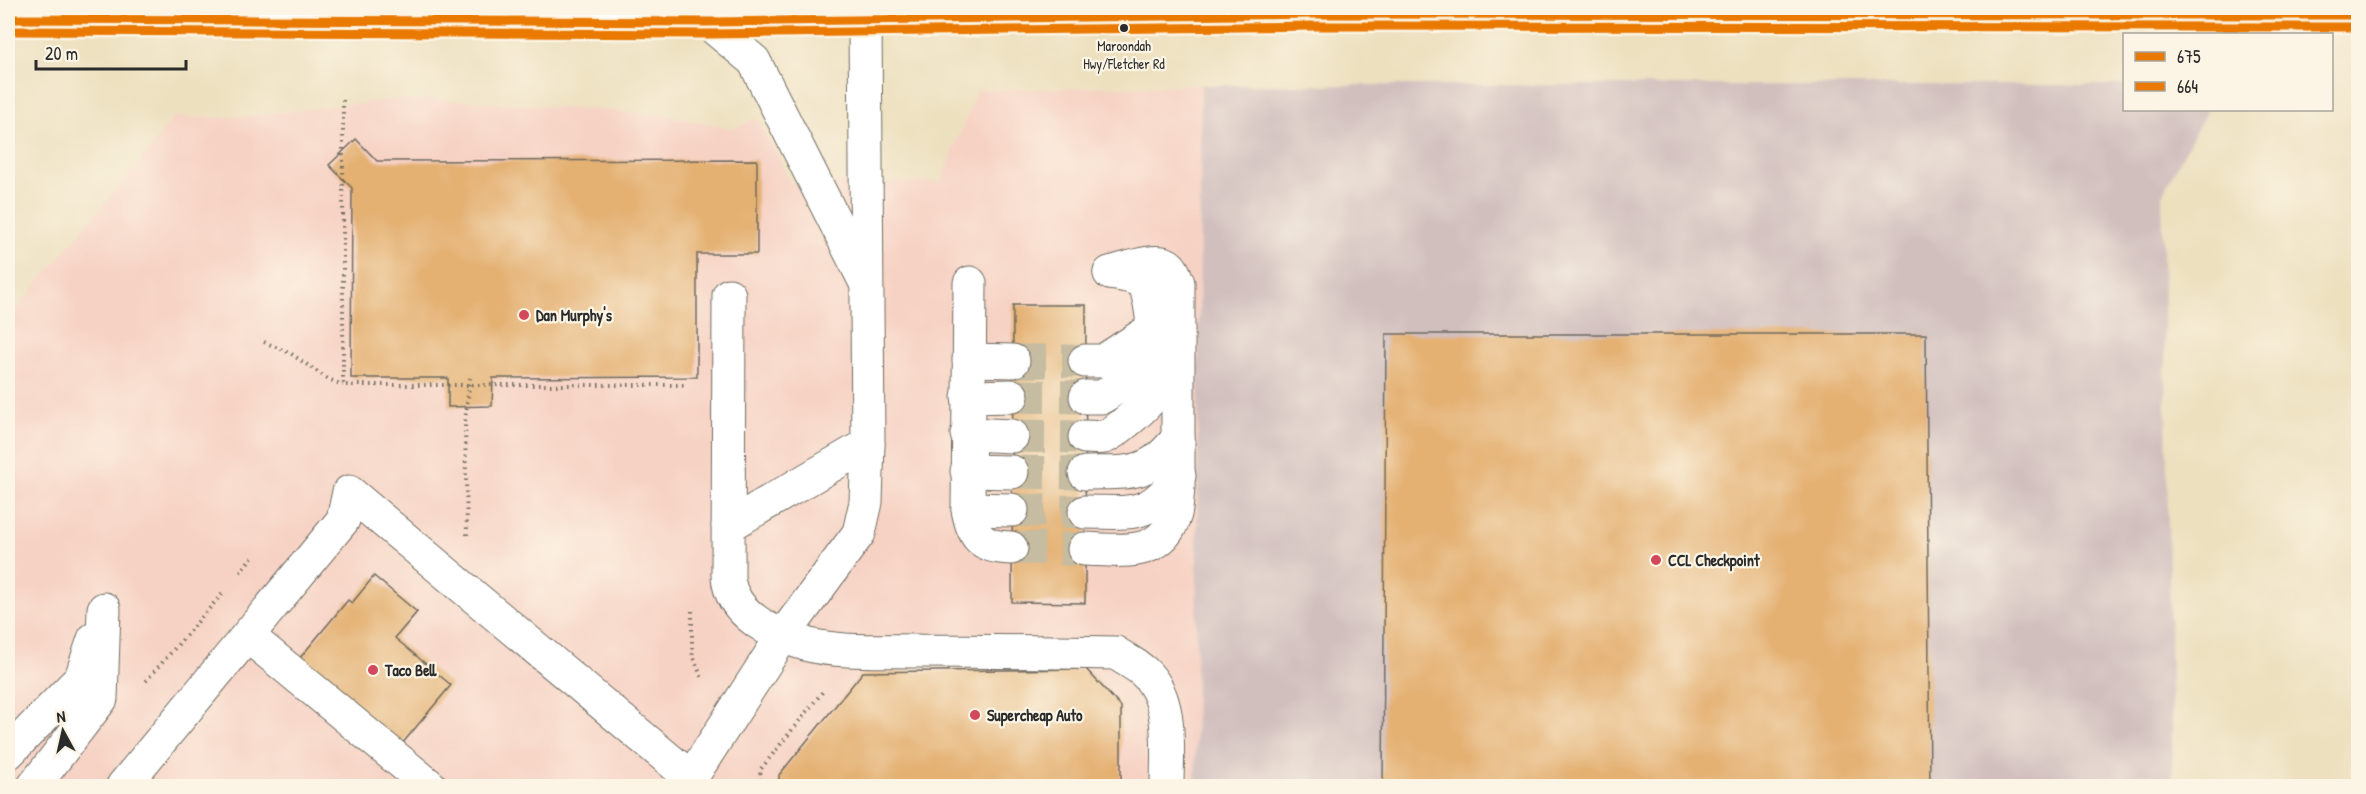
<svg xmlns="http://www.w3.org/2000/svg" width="2366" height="794" font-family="'Patrick Hand',sans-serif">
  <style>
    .built { fill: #f6d2c4 }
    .industrial { fill: #d1bfbe }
    .building { fill: #e4b173 }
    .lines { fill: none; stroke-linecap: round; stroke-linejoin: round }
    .minor-tunnel { stroke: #c6bca1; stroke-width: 33; stroke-dasharray: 33 16; stroke-linecap: butt }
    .minor-casing { stroke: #6f6a5f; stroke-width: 35 }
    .path { stroke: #6f6a5f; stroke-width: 4; stroke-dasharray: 1.5 4.5; stroke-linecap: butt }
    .minor { stroke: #fff; stroke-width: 33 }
    .bus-1-casing { stroke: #fcf5e5; stroke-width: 14 }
    .bus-2-casing { stroke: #fcf5e5; stroke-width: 14 }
    .bus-1 { stroke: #ea7904; stroke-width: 9 }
    .bus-2 { stroke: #ea7904; stroke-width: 9 }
    .bus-dot { fill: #2b2b2b; stroke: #fcf5e5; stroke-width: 2 }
    .poi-dot { fill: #d1495b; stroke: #fcf5e5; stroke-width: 2 }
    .labels { text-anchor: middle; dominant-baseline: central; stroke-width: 4.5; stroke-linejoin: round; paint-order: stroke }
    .bus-label { font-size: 14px; fill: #2b2b2b; stroke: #fcf5e5 }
    .poi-label { font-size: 16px; font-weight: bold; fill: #2b2b2b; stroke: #fcf5e5; text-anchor: start }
  </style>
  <rect width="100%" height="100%" fill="#fcf5e5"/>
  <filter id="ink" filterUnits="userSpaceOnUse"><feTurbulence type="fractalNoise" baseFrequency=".0167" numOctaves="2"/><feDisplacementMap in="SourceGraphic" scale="12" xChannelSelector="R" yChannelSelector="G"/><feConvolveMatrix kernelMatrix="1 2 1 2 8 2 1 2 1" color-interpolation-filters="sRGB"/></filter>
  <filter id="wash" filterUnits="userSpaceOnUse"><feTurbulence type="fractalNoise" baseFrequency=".008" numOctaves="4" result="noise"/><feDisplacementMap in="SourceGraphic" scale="24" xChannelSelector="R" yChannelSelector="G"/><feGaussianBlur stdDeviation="1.35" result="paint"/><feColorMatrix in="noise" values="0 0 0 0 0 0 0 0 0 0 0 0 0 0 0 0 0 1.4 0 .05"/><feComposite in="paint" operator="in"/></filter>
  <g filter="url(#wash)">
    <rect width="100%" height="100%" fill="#ede0bf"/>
    <path class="built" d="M1201 85 1195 786H8V319L157 140 173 117 228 118 388 100 440 99 659 114 733 129 757 118 775 149 790 183 941 182 977 90Z"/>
    <path class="industrial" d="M1201 85H2124V110H2207L2162 195 2173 786H1195Z"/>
    <g id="blocks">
      <g class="building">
        <path d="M356 139 377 161 757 160V254H697V377L493 378 492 406 448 407V378H351L352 188 329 165Z"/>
        <path d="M1013 305H1086L1085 603 1012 602Z"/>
        <path d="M1386 334H1926L1930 786H1383Z"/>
        <path d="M374 576 417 612 395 638 451 685 402 744 299 659 348 600 352 603Z"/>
        <path d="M1086 669 1121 707V786H779V775L863 672Z"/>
      </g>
    </g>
  </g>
  <g filter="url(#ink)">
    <use href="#blocks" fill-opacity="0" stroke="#6f6a5f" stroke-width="1.5"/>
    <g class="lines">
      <g class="minor-tunnel">
        <path d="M1013 361H1085"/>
        <path d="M1012 396 1086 397"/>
        <path d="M1012 436 1085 437"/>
        <path d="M1012 472 1085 473"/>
        <path d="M1012 510 1085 512"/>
        <path d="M1011 548 1084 549"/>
      </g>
      <defs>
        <g id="minor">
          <path d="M8 19 707 22 1313 14 2358 15"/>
          <path d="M707 22 754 61 865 281"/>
          <path d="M970 283 968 509C973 538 981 547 1011 548"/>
          <path d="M729 295 728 576C730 615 776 636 809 645 841 653 886 650 919 651 984 651 1050 652 1116 653 1124 659 1135 664 1143 671 1174 698 1167 749 1167 786"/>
          <path d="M969 360 1013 361"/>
          <path d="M1085 361H1103L1154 328"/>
          <path d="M968 397 1012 396"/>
          <path d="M1086 397H1102L1154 364"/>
          <path d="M967 434 1012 436"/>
          <path d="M1085 437C1091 437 1099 438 1104 437 1113 434 1150 404 1153 395 1158 381 1154 297 1144 285 1137 276 1120 275 1110 273"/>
          <path d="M967 471 1012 472"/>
          <path d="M1085 473C1130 472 1148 477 1178 438"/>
          <path d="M968 509 1012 510"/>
          <path d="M1085 512C1133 512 1148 519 1179 476"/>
          <path d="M728 526 868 444"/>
          <path d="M1084 549C1120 550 1162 559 1175 514 1177 506 1177 496 1178 487V283C1176 278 1174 270 1169 266 1159 256 1123 270 1110 273"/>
          <path d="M248 636 430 786"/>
          <path d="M8 753 81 678 94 639"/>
          <path d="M34 786 101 699 104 609"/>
          <path d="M123 786 343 520 349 492 691 778 782 637 859 533 866 502 868 444 865 20"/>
        </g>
      </defs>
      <use href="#minor" class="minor-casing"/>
      <g class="path">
        <path d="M343 100V385H685"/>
        <path d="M264 342 290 353 328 379 343 385"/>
        <path d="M467 535 465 422 470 378"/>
        <path d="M240 572 252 557"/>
        <path d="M692 611V652L702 679"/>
        <path d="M146 681 222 594"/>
        <path d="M761 786 760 770 824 690"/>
      </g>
      <use href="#minor" class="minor"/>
      <defs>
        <path id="bus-1" d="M8 19 707 22 1313 14 2358 15"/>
        <path id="bus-2" d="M8 31 707 34 1313 26 2358 27"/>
      </defs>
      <use href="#bus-1" class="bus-1-casing"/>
      <use href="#bus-2" class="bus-2-casing"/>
      <use href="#bus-1" class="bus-1"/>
      <use href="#bus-2" class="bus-2"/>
    </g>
  </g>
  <circle class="bus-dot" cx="1124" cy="28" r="5"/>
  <g class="poi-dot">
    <circle cx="524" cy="315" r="6"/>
    <circle cx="1656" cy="560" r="6"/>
    <circle cx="373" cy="670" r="6"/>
    <circle cx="975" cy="715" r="6"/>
  </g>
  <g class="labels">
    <g class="bus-label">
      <text x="1124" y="45">Maroondah<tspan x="1124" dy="18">Hwy/Fletcher Rd</tspan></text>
    </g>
    <g class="poi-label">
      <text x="536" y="315">Dan Murphy's</text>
      <text x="1668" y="560">CCL Checkpoint</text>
      <text x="385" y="670">Taco Bell</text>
      <text x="987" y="715">Supercheap Auto</text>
    </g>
  </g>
  <rect width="2366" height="794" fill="none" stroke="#fcf5e5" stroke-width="30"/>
  <rect x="2123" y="33" width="210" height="78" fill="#fcf5e5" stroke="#a8a49b" stroke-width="1.5"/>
  <rect x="2135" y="52" width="30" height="9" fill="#ea7904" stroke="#a8a49b" stroke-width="1.5"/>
  <text x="2177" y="63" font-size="18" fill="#2b2b2b">675</text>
  <rect x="2135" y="82" width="30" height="9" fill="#ea7904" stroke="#a8a49b" stroke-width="1.5"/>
  <text x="2177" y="93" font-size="18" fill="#2b2b2b">664</text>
  <g transform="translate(63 731) rotate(352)" stroke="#fcf5e5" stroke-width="4.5" paint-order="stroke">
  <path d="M0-4.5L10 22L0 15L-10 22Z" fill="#2b2b2b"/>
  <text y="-9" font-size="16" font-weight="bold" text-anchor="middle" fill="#2b2b2b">N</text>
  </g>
  <path d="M36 60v9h150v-9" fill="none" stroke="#2b2b2b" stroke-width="3"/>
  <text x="45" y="60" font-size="18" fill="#2b2b2b" stroke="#fcf5e5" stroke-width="4.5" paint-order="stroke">20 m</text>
</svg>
